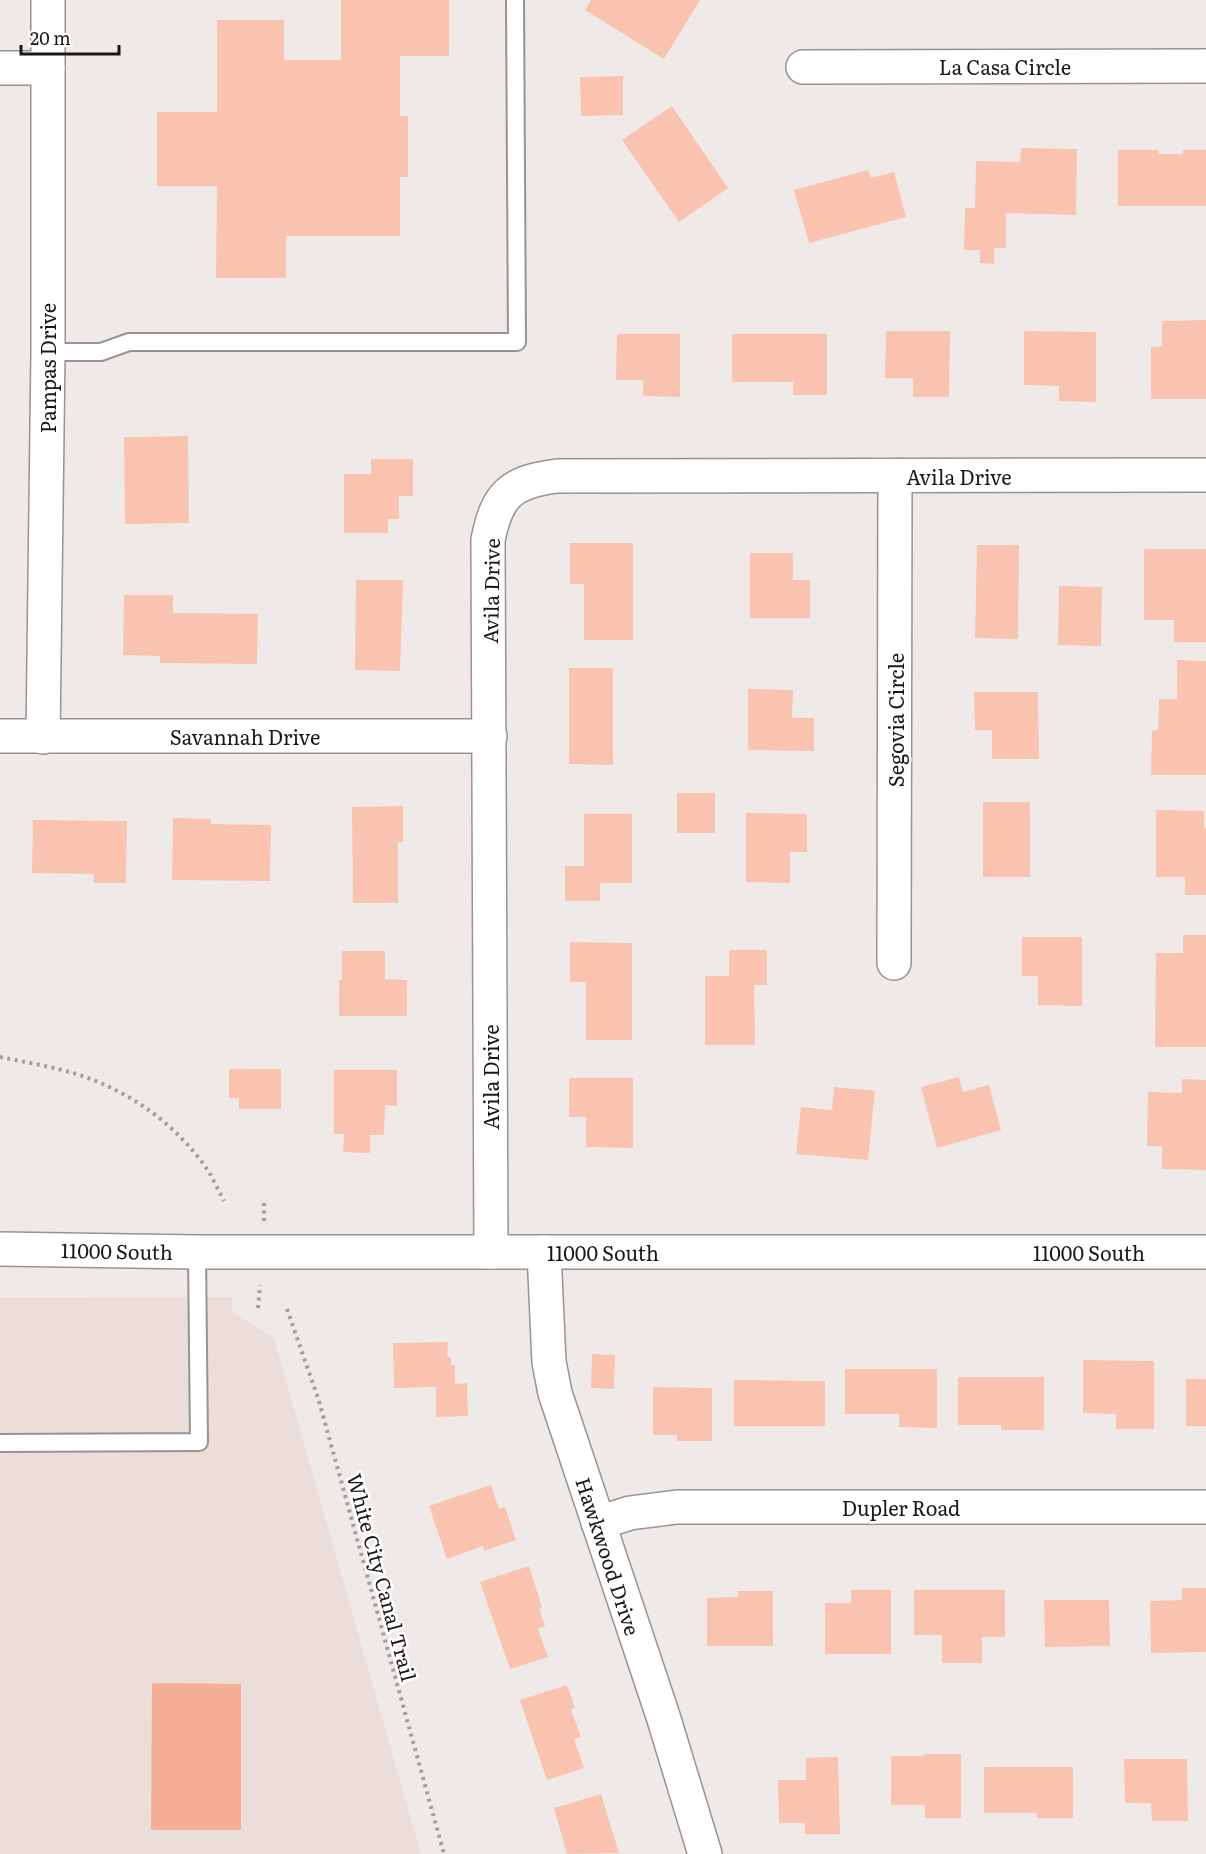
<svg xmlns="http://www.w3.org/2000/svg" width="1206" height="1854" font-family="Literata,serif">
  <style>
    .built { fill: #ebddd9 }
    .green { fill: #f5af96 }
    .building { fill: #fac3b0 }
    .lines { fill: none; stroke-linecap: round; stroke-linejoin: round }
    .service-casing { stroke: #989392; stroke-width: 20 }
    .minor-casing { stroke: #989392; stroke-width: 36 }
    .tertiary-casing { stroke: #989392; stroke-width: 36 }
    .path { stroke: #a29e9d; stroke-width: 4; stroke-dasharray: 3 4.5; stroke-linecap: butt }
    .service { stroke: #fff; stroke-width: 16 }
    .minor { stroke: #fff; stroke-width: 33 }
    .tertiary { stroke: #fff; stroke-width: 33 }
    .labels { text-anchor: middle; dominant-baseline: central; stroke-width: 5; stroke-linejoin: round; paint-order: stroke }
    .street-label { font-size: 20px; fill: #1a1817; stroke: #fff }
  </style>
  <rect width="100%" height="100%" fill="#efeae8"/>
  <path class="built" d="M232 1297V1312L274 1338 421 1854H0V1298Z"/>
  <path class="green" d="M152 1683 241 1684V1830H151Z"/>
  <g class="building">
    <path d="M341 0H449V56H400V116H408V177H400V236H286V278H216L217 186H157V112H217V20H284V60H341Z"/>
    <path d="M591 0H700L664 59 585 10Z"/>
    <path d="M623 76V115L581 116 580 77Z"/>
    <path d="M672 106 728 188 679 222 622 140Z"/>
    <path d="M1021 148 1077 149 1076 215 1006 213V248H994V264L980 263V250H964L965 208H975L976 161 1020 162Z"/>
    <path d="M1118 150H1159V154H1183V150H1206V206H1118Z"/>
    <path d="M868 170 871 178 894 172 906 217 809 243 794 190Z"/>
    <path d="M1206 320V399H1151V347L1162 346V321Z"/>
    <path d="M886 331H950L949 397H913V378H885Z"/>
    <path d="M1024 331 1096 332V402L1059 401V386L1024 385Z"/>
    <path d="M617 334H680V397L643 396V380H616Z"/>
    <path d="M732 334H827V395H793V382H732Z"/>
    <path d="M188 436 189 523 125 524 124 437Z"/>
    <path d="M371 459H413V496H399V519H388V533H344V474H371Z"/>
    <path d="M570 543H633V640H584V584H570Z"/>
    <path d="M977 545H1019L1018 639 975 638Z"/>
    <path d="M1144 549H1206V642H1174V620H1144Z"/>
    <path d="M750 553H793V580H810V618H750Z"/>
    <path d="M356 580H403L400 671 355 670Z"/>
    <path d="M1059 586 1102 587 1101 646 1058 645Z"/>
    <path d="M124 595H173V613L258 614 257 664 160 663V656L123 655Z"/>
    <path d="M1177 660 1206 661V775H1151L1152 730H1158L1159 699H1177Z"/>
    <path d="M569 668H613V765L569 764Z"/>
    <path d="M748 689 793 690 792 718H814V751L748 750Z"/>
    <path d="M974 692H1038L1039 759H992V730H975Z"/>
    <rect x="677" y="793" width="38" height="40"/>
    <rect x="983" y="802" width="47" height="75"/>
    <path d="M403 806V842H398V903H353L352 807Z"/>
    <path d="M1156 810 1204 811V828H1206V895H1185V877H1156Z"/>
    <path d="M746 813 807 814V852H790V883L746 882Z"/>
    <path d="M584 814H632V883H600V901H565V866H584Z"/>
    <path d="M173 818 211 819V824L271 825 270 881 172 880Z"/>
    <path d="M33 820 127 821 126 883H94V874L32 873Z"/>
    <path d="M1183 935H1206V1047H1155L1156 953H1183Z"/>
    <path d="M1022 937H1082V1006L1038 1005V976H1022Z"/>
    <path d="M570 942 632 943V1040H586V982H570Z"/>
    <path d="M729 950H767V985H754L755 1045H705V976H729Z"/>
    <path d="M342 951H385V979L407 980V1016H339V980H342Z"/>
    <path d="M229 1069H281V1109H239V1098H229Z"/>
    <path d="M334 1070H397V1106L385 1105 384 1135H370V1153L343 1152 344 1134H334Z"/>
    <path d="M959 1077 963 1092 989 1085 1001 1130 937 1148 921 1087Z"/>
    <path d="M569 1078H633V1148L586 1147V1117H569Z"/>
    <path d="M1182 1079 1206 1080V1170L1162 1169V1146H1147L1148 1092 1182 1093Z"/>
    <path d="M834 1087 875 1091 868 1160 796 1154 801 1107 832 1110Z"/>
    <path d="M448 1342 447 1357H451V1365H455V1384L467 1383 468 1416 436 1417V1387L394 1388 393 1343Z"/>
    <path d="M592 1354 615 1355 614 1389 591 1388Z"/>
    <path d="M1083 1360 1154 1361V1429H1116V1414L1083 1413Z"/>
    <path d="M845 1369H937V1428L899 1427V1414H845Z"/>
    <path d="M958 1377H1044V1430H1001V1425H958Z"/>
    <rect x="1186" y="1379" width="20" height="47"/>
    <path d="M734 1380 825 1381V1426H734Z"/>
    <path d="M653 1387 712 1388V1441H677V1435H653Z"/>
    <path d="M491 1485 499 1509 505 1507 516 1540 484 1551 483 1546 447 1559 429 1506Z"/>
    <path d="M529 1566 542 1607 539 1608 545 1626 538 1629 548 1657 510 1669 480 1582Z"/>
    <path d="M1182 1588H1206V1652L1151 1653 1150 1601 1182 1600Z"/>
    <path d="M851 1590H891V1654H825V1603H851Z"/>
    <path d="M914 1590H1005V1637H982V1663H942V1635H914Z"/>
    <path d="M738 1591H773V1646H707V1598L738 1597Z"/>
    <path d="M1044 1600H1109L1110 1646 1045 1647Z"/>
    <path d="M567 1685 575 1708 571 1709 581 1737 574 1739 584 1768 547 1780 520 1700Z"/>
    <path d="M924 1754H961V1818H925V1805H891V1756H924Z"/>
    <path d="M838 1757 840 1834H805V1823H779L778 1780H806V1758Z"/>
    <path d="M1124 1759H1187L1188 1821H1152L1151 1803H1125Z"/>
    <path d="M984 1767H1073V1818H1037V1813H984Z"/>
    <path d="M601 1794 619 1853 567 1854 554 1808Z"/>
  </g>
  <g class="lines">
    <defs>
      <g id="service">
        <path d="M48 352H101L129 342H517L515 0"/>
        <path d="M0 1443 199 1442 197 1252"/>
      </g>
      <g id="minor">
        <path d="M803 67 1206 66"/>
        <path d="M0 68H48"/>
        <path d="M0 736H490"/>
        <path d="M43 737 48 352V0"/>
        <path d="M894 963 895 476"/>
        <path d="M491 1252 488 540C497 494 511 482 557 476L1206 475"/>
        <path d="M544 1252 549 1362 555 1393 663 1716 705 1854"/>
        <path d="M598 1523 630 1513 677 1507H1206"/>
      </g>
      <path id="tertiary" d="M0 1249 197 1252H1206"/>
    </defs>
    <use href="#service" class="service-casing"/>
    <use href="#minor" class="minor-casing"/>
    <use href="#tertiary" class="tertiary-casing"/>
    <g class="path">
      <path d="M0 1057C24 1062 49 1066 73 1073 127 1089 177 1124 209 1172 214 1181 219 1191 224 1201"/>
      <path d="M264 1221V1201"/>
      <path d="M258 1308 260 1285"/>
      <path d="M287 1309 319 1401 444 1854"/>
    </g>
    <use href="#service" class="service"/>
    <use href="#minor" class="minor"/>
    <use href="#tertiary" class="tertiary"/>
  </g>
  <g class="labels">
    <g class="street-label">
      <text x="1005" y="66">La Casa Circle</text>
      <text transform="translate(47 368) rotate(-90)">Pampas Drive</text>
      <text x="959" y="476">Avila Drive</text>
      <text transform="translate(490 591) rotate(-89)">Avila Drive</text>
      <text transform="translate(895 720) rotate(-90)">Segovia Circle</text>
      <text x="245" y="736">Savannah Drive</text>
      <text transform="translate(490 1077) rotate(-90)">Avila Drive</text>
      <text transform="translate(117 1250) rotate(1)">11000 South</text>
      <text x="603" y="1252">11000 South</text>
      <text x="1089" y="1252">11000 South</text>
      <text x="901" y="1507">Dupler Road</text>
      <text transform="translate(609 1556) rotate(72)">Hawkwood Drive</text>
      <text transform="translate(383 1577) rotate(75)">White City Canal Trail</text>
    </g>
  </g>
  <path d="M21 45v9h98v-9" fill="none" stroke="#1a1817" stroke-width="3"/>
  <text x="30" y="45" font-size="18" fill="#1a1817" stroke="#ffffff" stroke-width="4.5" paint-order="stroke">20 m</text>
</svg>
